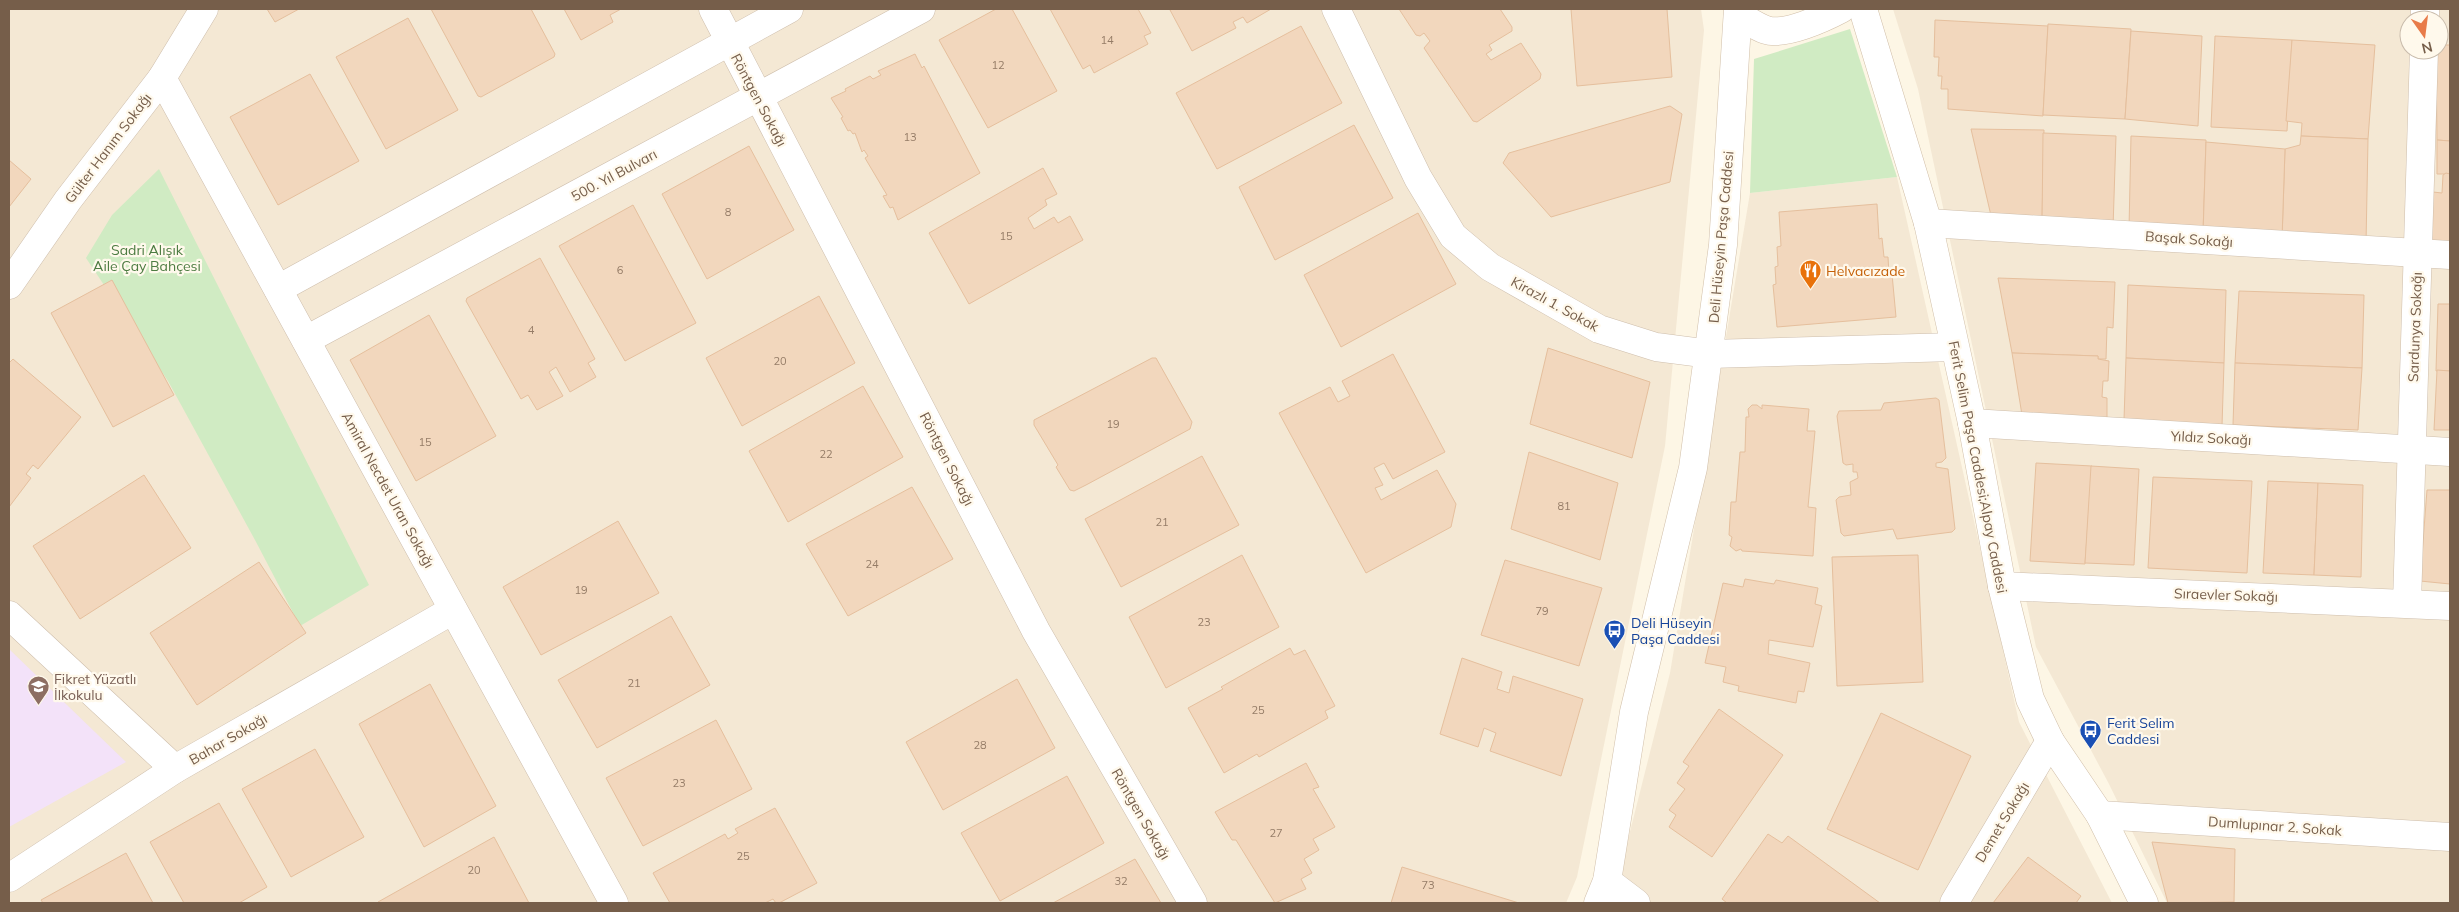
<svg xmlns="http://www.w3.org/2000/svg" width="2459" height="912" font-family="Mulish,sans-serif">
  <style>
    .residential { fill: #f4e8d4; fill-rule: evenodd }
    .education { fill: #f3e2f9 }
    .green { fill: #d0ebc3 }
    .building { fill: #f2d7bd; stroke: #e5bf9d }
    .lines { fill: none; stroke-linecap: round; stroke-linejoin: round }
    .street-casing { stroke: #cebeac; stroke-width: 29 }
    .secondary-casing { stroke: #d1bfa9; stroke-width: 29 }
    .street { stroke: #fff; stroke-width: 28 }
    .secondary { stroke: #fff; stroke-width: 28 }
    .labels { text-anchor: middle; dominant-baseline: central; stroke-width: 4.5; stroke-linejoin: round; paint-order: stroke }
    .number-label { font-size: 11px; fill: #957c67 }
    .street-label { font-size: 14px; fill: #765e4a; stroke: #fff9ec }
    .park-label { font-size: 14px; fill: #4d7c42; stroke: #fff9ec }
    .food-label { font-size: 14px; fill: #c56008; stroke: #fff9ec; text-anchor: start }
    .transit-label { font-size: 14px; fill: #164399; stroke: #fff9ec; text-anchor: start }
    .education-label { font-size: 14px; fill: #785e54; stroke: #fff9ec; text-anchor: start }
  </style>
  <rect width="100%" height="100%" fill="#fdf6e5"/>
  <g class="residential">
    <path d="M9 9H1701L1704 30 1665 446 1577 877 1566 903H9Z"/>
    <path d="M1893 9H2450V903H2167L2109 784 2036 647 1918 89ZM2409 20H2439V50H2409Z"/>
    <path d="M1897 177 2019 722 2112 903H1612L1670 673 1750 193Z"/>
  </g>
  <path class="education" d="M9 649 126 762 9 827Z"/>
  <g class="green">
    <path d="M1850 29 1897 177 1750 193 1754 59Z"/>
    <path d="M159 169 369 585 300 626 255 540 168 381 86 258 112 215Z"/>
  </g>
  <g class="building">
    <path d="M267 9H299L275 22Z"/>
    <path d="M431 9H531L555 54 554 57 481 97 478 96Z"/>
    <path d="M564 9H621L610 15 613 22 581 40Z"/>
    <path d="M996 9H1012L1057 91 988 128 939 40Z"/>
    <path d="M1050 9H1138L1151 33 1144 36 1148 44 1094 73 1090 65 1083 69Z"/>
    <path d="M1173 9H1271L1247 23 1243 17 1233 22 1236 28 1192 51 1170 10Z"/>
    <path d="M1399 9H1500L1512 27V31L1489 45 1492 50 1486 54 1491 60 1521 43 1541 74 1540 79 1477 122 1473 121 1424 48 1430 41 1424 33 1420 36 1416 35Z"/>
    <path d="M1571 9H1667L1672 77 1577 86Z"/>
    <path d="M408 18 458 110 386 149 336 57Z"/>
    <path d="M1935 20 2048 26 2043 116 1948 109V89H1941L1942 76H1938L1939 57H1934Z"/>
    <path d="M2048 24 2131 29 2125 119 2043 115Z"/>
    <path d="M1301 26 1342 103 1217 169 1176 93Z"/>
    <path d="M2131 31 2202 36 2198 126 2125 119Z"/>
    <path d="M2215 36 2292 40 2287 131 2211 127Z"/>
    <path d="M2292 40 2375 45 2368 139 2301 136 2302 123 2286 121Z"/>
    <path d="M2439 45H2450V141L2437 140 2436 50H2439Z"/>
    <path d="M915 54 922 68 924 66 980 173 898 220 893 207 890 208 883 196 887 195 865 158 868 156 864 150 862 152 855 133 853 134 850 130 848 131 841 118 843 117 831 98 846 91 845 89 870 76 873 79 881 75 878 71Z"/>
    <path d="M310 74 359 161 278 205 230 117Z"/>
    <path d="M1670 106 1682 114 1670 182 1551 217 1503 163 1509 153Z"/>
    <path d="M1354 125 1393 198 1275 260 1239 187Z"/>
    <path d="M1971 129 2044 130 2042 220H1992Z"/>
    <path d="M2043 133 2116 136 2113 228 2042 225Z"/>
    <path d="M2131 136 2206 140 2203 234 2129 229Z"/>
    <path d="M2301 136 2368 139 2366 244 2282 239 2285 149 2300 145Z"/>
    <path d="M2437 140 2450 141V174H2437Z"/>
    <path d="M2206 142 2285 149 2282 239 2203 234Z"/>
    <path d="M749 146 794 230 707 279 662 194Z"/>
    <path d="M9 160 31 179 9 207Z"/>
    <path d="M1043 168 1057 194 1045 200 1047 205 1028 218 1034 229 1054 217 1058 223 1070 216 1083 240 969 304 929 233Z"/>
    <path d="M2446 173 2450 174V251L2430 241 2433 192 2442 193 2443 175Z"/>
    <path d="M1877 204 1879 239 1882 238 1884 257H1888L1889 274H1892L1896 317 1777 327 1773 285 1776 284 1775 267 1778 266 1777 247 1781 246 1779 212Z"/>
    <path d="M633 205 696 323 625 361 559 246Z"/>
    <path d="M1418 213 1456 284 1341 347 1304 275Z"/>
    <path d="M540 258 595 359 588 363 596 377 570 392 556 367 549 372 563 396 537 410 528 395 521 399 466 301 467 298Z"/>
    <path d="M1998 278 2115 282 2113 328 2107 327 2106 359H2098V356L2012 353Z"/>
    <path d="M112 280 174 395 113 427 51 313Z"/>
    <path d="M2128 285 2226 290 2224 363 2126 358Z"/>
    <path d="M2239 291 2364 295 2362 368 2235 363Z"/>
    <path d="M819 296 855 363 742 426 706 358Z"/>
    <path d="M2438 304H2450V371H2436Z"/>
    <path d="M429 315 496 436 416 481 350 360Z"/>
    <path d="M1548 348 1650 382 1632 458 1530 424Z"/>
    <path d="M2012 353 2098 356V359L2109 361 2108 381H2103L2102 397 2107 398V418L2022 415Z"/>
    <path d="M1393 354 1445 452 1393 479 1384 463 1374 468 1383 485 1375 488 1381 500 1437 470 1456 504 1451 527 1366 573 1279 413 1330 387 1338 402 1350 396 1342 381Z"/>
    <path d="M1152 358H1156L1192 422 1190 429 1086 485 1074 491 1070 490 1056 467 1058 465 1034 425V420Z"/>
    <path d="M2126 358 2224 363 2222 426 2124 420Z"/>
    <path d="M13 359 81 417 38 469 33 465 26 474 31 478 9 507V363Z"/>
    <path d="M2235 363 2362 368 2358 430 2233 425Z"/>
    <path d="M2437 370 2450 371V430H2434Z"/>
    <path d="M863 386 903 457 788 522 749 451Z"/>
    <path d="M1936 398 1939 400 1946 458 1942 462 1936 463V467L1948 469 1955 529 1952 532 1897 539 1893 529 1844 536 1841 533 1836 500 1839 497 1851 495 1850 482 1858 478 1857 472H1853V464L1846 465 1843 463 1837 416 1839 411 1881 410 1884 403Z"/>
    <path d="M1752 405H1757L1762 409V405L1809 409 1807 431H1815L1808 507 1816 508 1813 556 1742 551 1741 549 1736 551 1730 546 1732 537 1729 535 1731 502H1736L1740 452H1745L1746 417H1749L1748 409Z"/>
    <path d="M1529 452 1618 483 1600 560 1511 529Z"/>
    <path d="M1202 456 1239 525 1121 587 1085 519Z"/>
    <path d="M2036 463 2092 466 2085 564 2030 561Z"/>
    <path d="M2091 466 2139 469 2134 565 2085 563Z"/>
    <path d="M144 475 191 548 80 619 33 546Z"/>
    <path d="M2153 477 2252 481 2247 573 2148 568Z"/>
    <path d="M2268 481 2318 483 2314 575 2263 573Z"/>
    <path d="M2318 483 2363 485 2361 577 2314 575Z"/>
    <path d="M912 487 953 559 848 616 806 544Z"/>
    <path d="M2427 490H2450V584L2420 581Z"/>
    <path d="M618 521 659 593 541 655 503 587Z"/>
    <path d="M1242 555 1279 627 1166 688 1129 617Z"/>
    <path d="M1918 555 1923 682 1837 686 1832 557Z"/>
    <path d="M1505 560 1602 588 1579 666 1481 635Z"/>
    <path d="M259 562 306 633 197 705 150 633Z"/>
    <path d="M1745 579 1774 584 1776 580 1818 588 1815 604 1822 606 1813 647 1769 640 1768 654 1810 663 1804 692 1798 691 1796 703 1738 691 1739 686 1723 682 1726 667 1705 663 1723 583 1743 587Z"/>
    <path d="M671 616 710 685 597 748 558 680Z"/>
    <path d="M1290 648 1294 655 1305 650 1335 706 1325 711 1328 718 1259 757 1257 754 1224 773 1188 708 1223 689 1221 687Z"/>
    <path d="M1462 658 1502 672 1497 689 1509 693 1513 676 1583 699 1561 776 1490 751 1496 733 1484 728 1478 747 1440 734Z"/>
    <path d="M1017 679 1055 748 943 810 906 742Z"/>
    <path d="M430 684 496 806 424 847 359 724Z"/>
    <path d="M1719 709 1783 755 1712 857 1669 827 1676 815 1669 810 1685 789 1677 783 1689 766 1683 762Z"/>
    <path d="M1881 713 1971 756 1918 870 1827 829Z"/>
    <path d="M716 720 752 789 643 846 606 778Z"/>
    <path d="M315 749 364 837 291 877 242 789Z"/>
    <path d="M1306 763 1319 787 1313 789 1335 827 1313 839 1319 850 1304 859 1312 873 1301 879 1306 889 1275 903 1236 840H1232L1215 812Z"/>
    <path d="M1067 776 1104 843 1000 901 961 833Z"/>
    <path d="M219 803 267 887 239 903H184L150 842Z"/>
    <path d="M775 808 817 883 779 903H776L773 899 765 903H670L653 873 725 834 728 839 738 833 735 829Z"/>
    <path d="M1768 834 1782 843 1788 836 1880 903H1727L1722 899Z"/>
    <path d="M494 837 529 903H379L378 902Z"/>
    <path d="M2152 842 2235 849 2234 902 2168 903Z"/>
    <path d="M126 853 153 903H43L41 900Z"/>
    <path d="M2028 857 2081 896 2076 903H1993Z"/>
    <path d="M1135 859 1161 903H1053Z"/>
    <path d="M1402 867 1519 903H1391Z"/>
  </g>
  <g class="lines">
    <defs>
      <g id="street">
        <path d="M713 9 1036 631 1193 903"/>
        <path d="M1336 9 1418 178 1453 236 1490 267 1599 329 1656 347 1710 354 1954 347"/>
        <path d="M2425 20V9"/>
        <path d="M162 78 614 903"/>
        <path d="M1928 223 2450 255"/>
        <path d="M9 285 68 200 162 78 204 9"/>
        <path d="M278 289 789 9"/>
        <path d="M306 340 921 9"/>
        <path d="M1972 423 2450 452"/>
        <path d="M2002 586 2450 606"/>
        <path d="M2407 603 2424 50"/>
        <path d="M9 615 175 769"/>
        <path d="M2100 815 2450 837"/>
        <path d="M9 878 175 769 453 610"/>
        <path d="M1607 881 1636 903"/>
        <path d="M1954 903 2050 741"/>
      </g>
      <g id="secondary">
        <path d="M1863 9 1928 223 1972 423 2002 586 2030 699 2050 741 2100 815 2144 903"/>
        <path d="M1738 15C1747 20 1757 27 1766 30 1785 36 1824 18 1841 9"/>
        <path d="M1598 903 1607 881 1634 712 1693 468 1723 245 1738 9"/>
      </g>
    </defs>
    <use href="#street" class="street-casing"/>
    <use href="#secondary" class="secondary-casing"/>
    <use href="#street" class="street"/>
    <use href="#secondary" class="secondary"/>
  </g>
  <defs>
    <symbol id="restaurant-pin" viewBox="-11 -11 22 30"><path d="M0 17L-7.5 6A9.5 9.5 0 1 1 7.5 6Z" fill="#e8710a" stroke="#fff9ec"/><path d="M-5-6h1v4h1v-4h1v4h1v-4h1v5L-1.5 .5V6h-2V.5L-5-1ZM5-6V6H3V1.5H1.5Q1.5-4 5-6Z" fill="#fff"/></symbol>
    <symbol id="bus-pin" viewBox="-11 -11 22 30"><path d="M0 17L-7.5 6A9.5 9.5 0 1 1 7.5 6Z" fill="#1a4fb4" stroke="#fff9ec"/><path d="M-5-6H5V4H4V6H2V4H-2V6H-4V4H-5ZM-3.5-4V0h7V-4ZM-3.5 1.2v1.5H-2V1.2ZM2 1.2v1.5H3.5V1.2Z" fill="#fff"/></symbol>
    <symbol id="school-pin" viewBox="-11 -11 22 30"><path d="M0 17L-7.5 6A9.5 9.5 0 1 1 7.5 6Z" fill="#8d6e63" stroke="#fff9ec"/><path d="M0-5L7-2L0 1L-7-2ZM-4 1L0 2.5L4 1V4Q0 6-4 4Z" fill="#fff"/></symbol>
  </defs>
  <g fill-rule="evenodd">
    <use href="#restaurant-pin" x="1798" y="258" width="25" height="34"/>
    <use href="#bus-pin" x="1602" y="618" width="25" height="34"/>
    <use href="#school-pin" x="26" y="674" width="25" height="34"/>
    <use href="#bus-pin" x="2078" y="718" width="25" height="34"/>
  </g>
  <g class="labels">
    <g class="number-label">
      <text x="1107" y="40">14</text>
      <text x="998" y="65">12</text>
      <text x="910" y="137">13</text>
      <text x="728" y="212">8</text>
      <text x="1006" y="236">15</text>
      <text x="620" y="270">6</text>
      <text x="531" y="330">4</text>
      <text x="780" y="361">20</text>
      <text x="1113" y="424">19</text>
      <text x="425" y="442">15</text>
      <text x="826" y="454">22</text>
      <text x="1564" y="506">81</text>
      <text x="1162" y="522">21</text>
      <text x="872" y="564">24</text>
      <text x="581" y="590">19</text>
      <text x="1542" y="611">79</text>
      <text x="1204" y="622">23</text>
      <text x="634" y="683">21</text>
      <text x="1258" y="710">25</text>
      <text x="980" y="745">28</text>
      <text x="679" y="783">23</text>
      <text x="1276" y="833">27</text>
      <text x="743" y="856">25</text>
      <text x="474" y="870">20</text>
      <text x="1121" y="881">32</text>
      <text x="1428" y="885">73</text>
    </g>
    <g class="street-label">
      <text transform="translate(759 100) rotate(62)">Röntgen Sokağı</text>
      <text transform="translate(108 148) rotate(-53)">Gülter Hanım Sokağı</text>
      <text transform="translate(614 175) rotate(-28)">500. Yıl Bulvarı</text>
      <text transform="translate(1721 237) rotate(-85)">Deli Hüseyin Paşa Caddesi</text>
      <text transform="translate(2189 239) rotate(4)">Başak Sokağı</text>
      <text transform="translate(1555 304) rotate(29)">Kirazlı 1. Sokak</text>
      <text transform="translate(2415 327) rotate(-88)">Sardunya Sokağı</text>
      <text transform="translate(2211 438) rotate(3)">Yıldız Sokağı</text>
      <text transform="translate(947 459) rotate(63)">Röntgen Sokağı</text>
      <text transform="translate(1978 467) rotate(79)">Ferit Selim Paşa Caddesi;Alpay Caddesi</text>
      <text transform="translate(388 490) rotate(61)">Amiral Necdet Uran Sokağı</text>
      <text transform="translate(2226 595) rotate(2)">Sıraevler Sokağı</text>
      <text transform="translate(228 739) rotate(-30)">Bahar Sokağı</text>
      <text transform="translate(1141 814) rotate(60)">Röntgen Sokağı</text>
      <text transform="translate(2002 822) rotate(-59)">Demet Sokağı</text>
      <text transform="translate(2275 826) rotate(4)">Dumlupınar 2. Sokak</text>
    </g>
    <g class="park-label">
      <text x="147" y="250">Sadri Alışık<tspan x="147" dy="16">Aile Çay Bahçesi</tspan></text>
    </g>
    <g class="food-label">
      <text x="1826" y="271">Helvacızade</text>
    </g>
    <g class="transit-label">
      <text x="1631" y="623">Deli Hüseyin<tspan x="1631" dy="16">Paşa Caddesi</tspan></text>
      <text x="2107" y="723">Ferit Selim<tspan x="2107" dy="16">Caddesi</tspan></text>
    </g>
    <g class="education-label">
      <text x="54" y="679">Fikret Yüzatlı<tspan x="54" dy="16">İlkokulu</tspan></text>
    </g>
  </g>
  <rect width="2459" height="912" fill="none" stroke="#765e4a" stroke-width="20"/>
  <g transform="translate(2424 35) rotate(166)"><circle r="24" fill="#fff9ec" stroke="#c8bbab"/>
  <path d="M0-4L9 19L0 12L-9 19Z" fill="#e87b49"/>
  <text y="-8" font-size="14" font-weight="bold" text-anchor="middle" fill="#765e4a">N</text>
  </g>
</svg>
